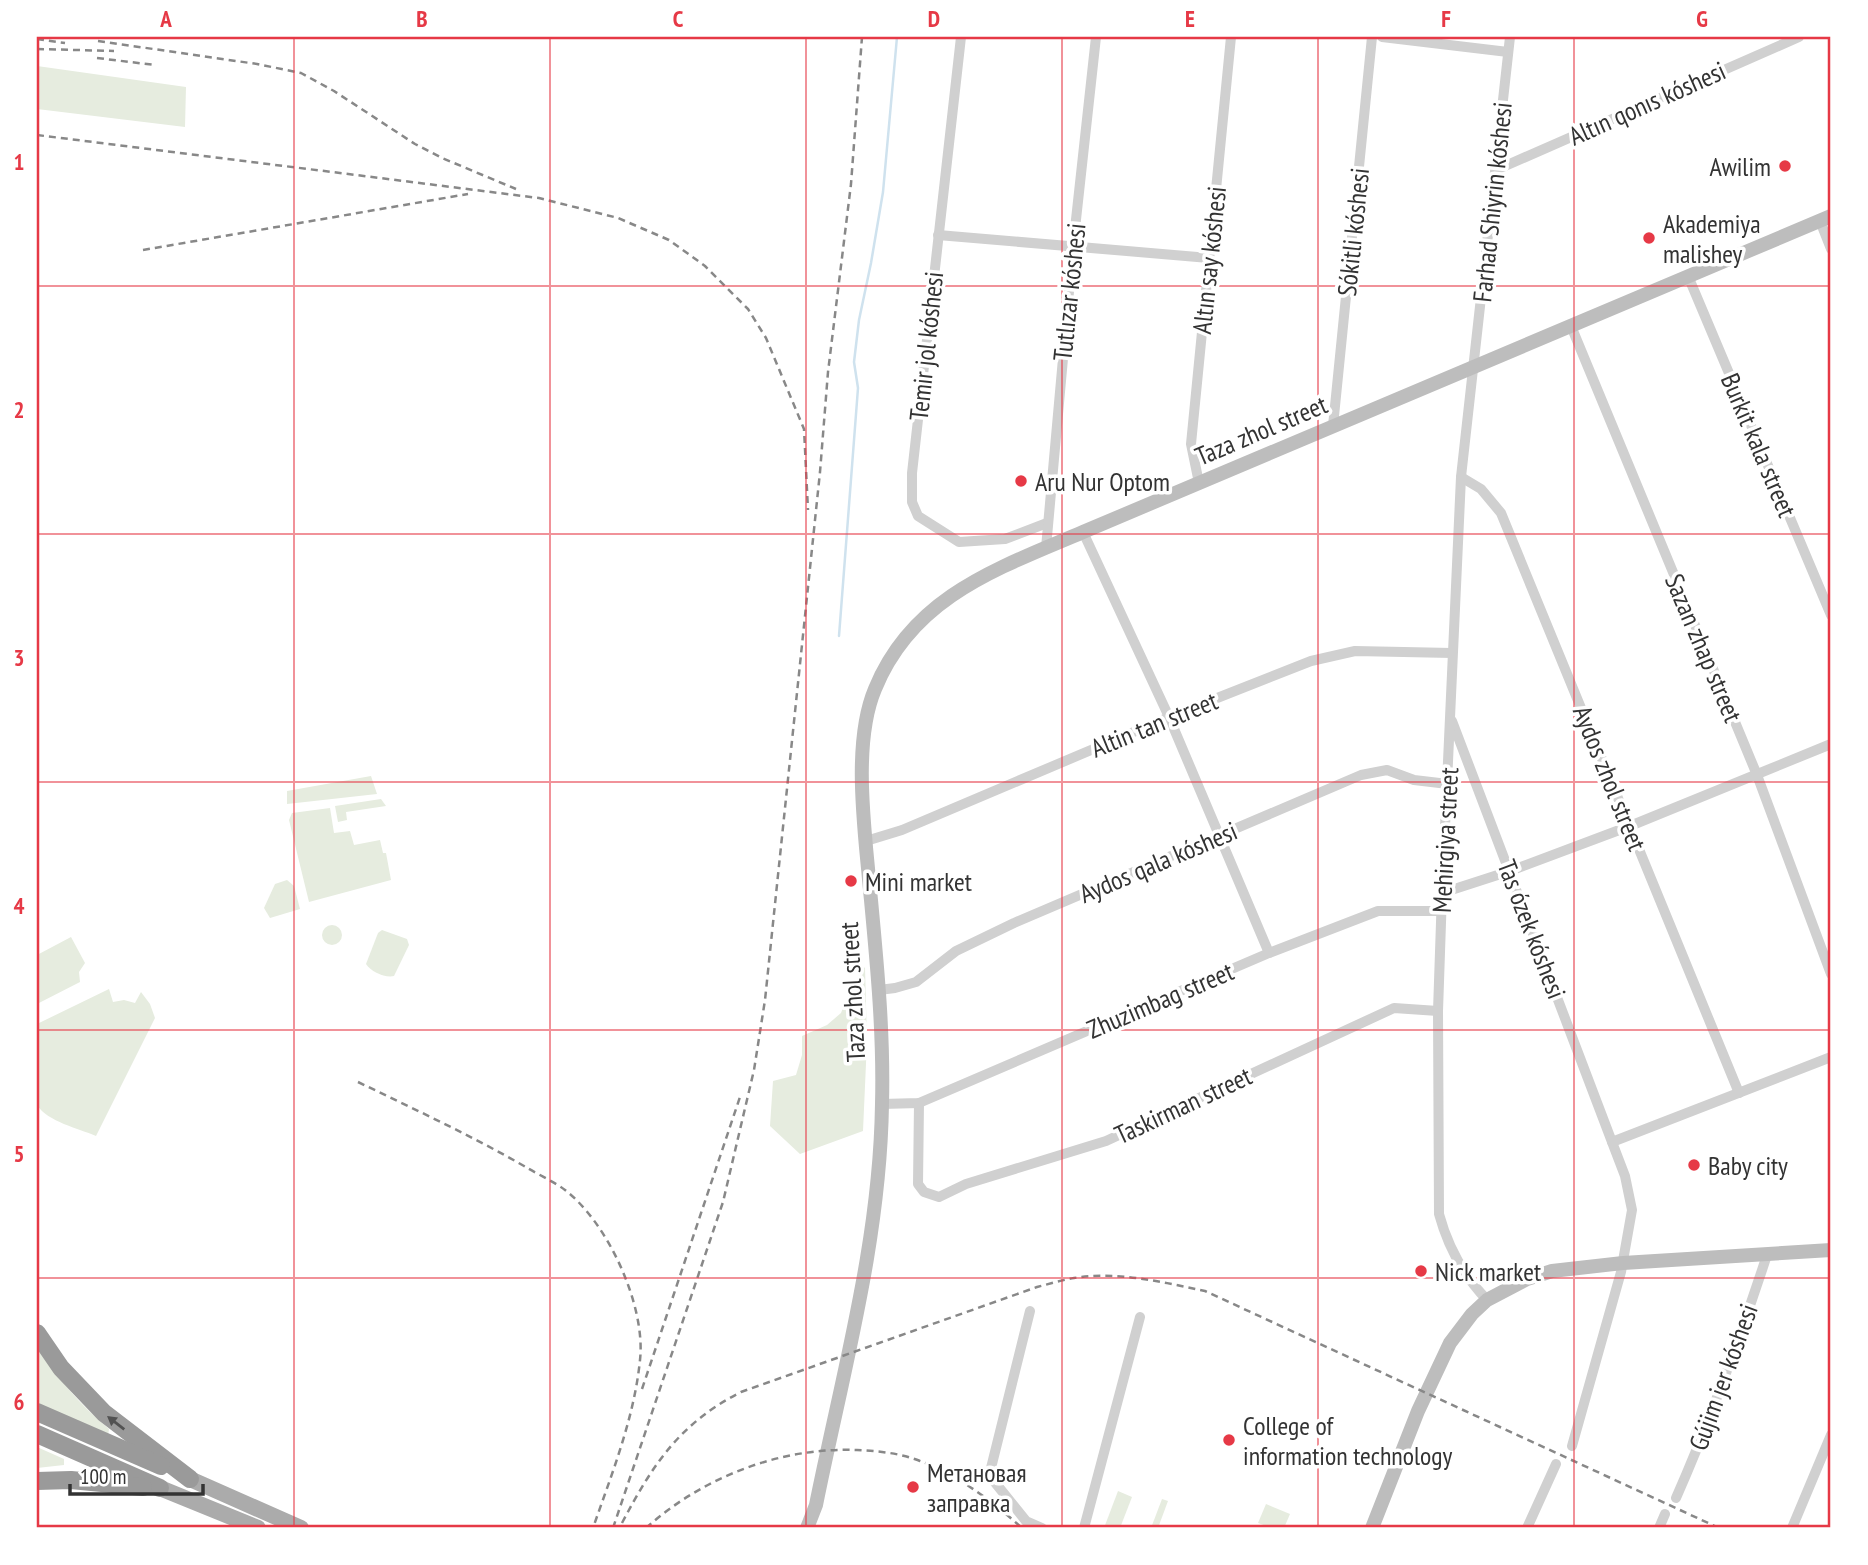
<svg xmlns="http://www.w3.org/2000/svg" width="1868" height="1565" font-family="'PT Sans Narrow',sans-serif">
  <style>
    .green { fill: #e6ecdf }
    .lines { fill: none; stroke-linecap: round; stroke-linejoin: round }
    .stream { stroke: #cfe2ee; stroke-width: 2.5 }
    .street { stroke: #d0d0d0; stroke-width: 10 }
    .secondary { stroke: #bdbdbd; stroke-width: 14 }
    .primary { stroke: #ababab; stroke-width: 16 }
    .highway { stroke: #9a9a9a; stroke-width: 18 }
    .rail { stroke: #888; stroke-width: 2.5; stroke-dasharray: 7 5; stroke-linecap: butt }
    .oneway { fill: #525252 }
    .grid { fill: none; stroke: #e63946; stroke-width: 2; stroke-opacity: 0.55 }
    .poi-dot { fill: #e63946; stroke: #fff; stroke-width: 2.5 }
    .labels { text-anchor: middle; dominant-baseline: central; stroke-width: 7; stroke-linejoin: round; paint-order: stroke }
    .street-label { font-size: 26px; fill: #333; stroke: #fff }
    .poi-label { font-size: 26px; fill: #333; stroke: #fff; text-anchor: start }
    .neatline { fill: none; stroke: #e63946; stroke-width: 2.5 }
    .grid-label { font-size: 23px; text-anchor: middle; font-weight: bold; fill: #e63946 }
  </style>
  <rect width="100%" height="100%" fill="#fff"/>
  <g class="green">
    <path d="M37 66 186 87 185 127 37 109Z"/>
    <path d="M371 776 377 794 287 804V791Z"/>
    <path d="M381 799 386 806 346 812 347 820 338 822 335 806Z"/>
    <path d="M330 808 334 833 350 831 354 845 380 840 383 853H386L391 880 309 902 289 820 292 813Z"/>
    <path d="M287 880 294 886 300 909 270 918 264 908 275 884Z"/>
    <circle cx="332" cy="935" r="10"/>
    <path d="M382 930 407 939 409 945 394 976C385 978 371 972 366 964L378 933Z"/>
    <path d="M71 937 85 963 79 972 80 982 37 1004V955Z"/>
    <path d="M865 967 867 1041 863 1131 800 1154 770 1126 773 1081 796 1075 802 1055V1036L827 1025 841 1013 852 984Z"/>
    <path d="M109 989 113 1002 124 1000 135 1003 141 992 150 1004 155 1018 96 1136C78 1128 48 1122 37 1105V1024Z"/>
    <path d="M37 1347C58 1378 80 1405 109 1429L108 1436 37 1408Z"/>
    <path d="M37 1447 64 1459V1465L37 1468Z"/>
    <path d="M1118 1491 1132 1497 1120 1528H1104Z"/>
    <path d="M1162 1499 1168 1501 1158 1528H1151Z"/>
    <path d="M1266 1504 1290 1514 1284 1528H1272L1258 1523Z"/>
  </g>
  <g class="lines">
    <path class="stream" d="M839 636 858 388 854 362 859 320 871 263 883 192 897 37"/>
    <g class="street">
      <path d="M961 37 912 473V502L918 516 959 542 1005 539 1047 523"/>
      <path d="M1382 37 1508 52"/>
      <path d="M1496 170 1799 37"/>
      <path d="M1820 221 1831 249"/>
      <path d="M938 235 1209 258"/>
      <path d="M1688 276 1831 615"/>
      <path d="M1571 326 1757 775 1831 974"/>
      <path d="M1333 426 1372 37"/>
      <path d="M1461 477 1481 489 1501 513 1739 1093"/>
      <path d="M1199 483 1191 444 1231 37"/>
      <path d="M1083 532 1169 717 1269 953"/>
      <path d="M1046 548 1073 247 1096 37"/>
      <path d="M1452 721 1612 1142 1625 1176 1632 1210 1621 1272 1572 1446"/>
      <path d="M866 841 902 830 1169 717 1311 661 1355 651 1452 653"/>
      <path d="M1442 893 1510 871 1630 826 1831 744"/>
      <path d="M879 990 895 988 916 982 956 951 1014 923 1361 775 1387 770 1414 780 1448 784"/>
      <path d="M919 1103 918 1184 924 1192 939 1197 966 1184 1106 1141 1394 1008 1438 1011"/>
      <path d="M882 1104 919 1103 1269 953 1378 911H1441"/>
      <path d="M1612 1142 1831 1057"/>
      <path d="M1487 1300C1463 1275 1448 1247 1439 1214L1438 1011 1442 893 1461 477 1510 37"/>
      <path d="M1030 1311 991 1468 993 1480 1026 1521 1042 1528"/>
      <path d="M1676 1498C1711 1419 1740 1337 1767 1255"/>
      <path d="M1084 1528 1140 1317"/>
      <path d="M1527 1528 1556 1464"/>
      <path d="M1659 1528 1665 1514"/>
      <path d="M1792 1528 1831 1435"/>
    </g>
    <g class="secondary">
      <path d="M807 1528 816 1505C843 1371 880 1242 882 1104 884 1029 876 954 869 879 864 824 853 741 875 689 913 596 999 568 1083 532L1831 216"/>
      <path d="M1372 1528 1418 1411 1450 1343 1472 1314 1487 1300 1527 1279 1552 1271 1623 1263 1831 1250"/>
    </g>
    <g class="primary">
      <path d="M190 1479 301 1528"/>
      <path d="M160 1488 258 1528"/>
    </g>
    <g class="highway">
      <path d="M37 1333 61 1368 104 1413 190 1479"/>
      <path d="M37 1412 161 1466"/>
      <path d="M37 1434 160 1488"/>
      <path d="M37 1481 71 1480 143 1487"/>
    </g>
    <g class="rail">
      <path d="M37 39 65 43"/>
      <path d="M98 41 257 64 301 73 334 91 415 144 442 158 516 189"/>
      <path d="M37 49 114 51"/>
      <path d="M97 58 155 65"/>
      <path d="M37 135 539 198 618 218 669 240 705 266 748 309 766 338 804 429 808 510"/>
      <path d="M143 250 468 194"/>
      <path d="M358 1082C414 1109 470 1135 524 1166 537 1174 553 1181 565 1190 608 1223 646 1306 640 1360 634 1419 612 1473 593 1528"/>
      <path d="M642 1389 740 1097"/>
      <path d="M622 1523C653 1464 680 1423 741 1392L1037 1287C1049 1284 1062 1280 1074 1278 1118 1271 1162 1282 1205 1291L1719 1528"/>
      <path d="M613 1528 723 1202 754 1070 765 1000 820 472 828 372 851 184 862 37"/>
      <path d="M646 1528C703 1477 780 1447 857 1450 878 1451 900 1453 920 1461 958 1475 992 1501 1022 1528"/>
    </g>
  </g>
  <defs><path id="oneway-solid" d="M-6-.8H1V-3.2L6.5 0L1 3.2V.8H-6Z" transform="scale(1.75)"/></defs>
  <use class="oneway" href="#oneway-solid" transform="translate(116 1423) rotate(-142)"/>
  <path class="grid" d="M294 37V1528M550 37V1528M806 37V1528M1062 37V1528M1318 37V1528M1574 37V1528M37 286H1831M37 534H1831M37 782H1831M37 1030H1831M37 1278H1831"/>
  <g class="poi-dot">
    <circle cx="1785" cy="166" r="7"/>
    <circle cx="1649" cy="238" r="7"/>
    <circle cx="1021" cy="481" r="7"/>
    <circle cx="851" cy="881" r="7"/>
    <circle cx="1694" cy="1165" r="7"/>
    <circle cx="1421" cy="1271" r="7"/>
    <circle cx="1229" cy="1440" r="7"/>
    <circle cx="913" cy="1487" r="7"/>
  </g>
  <g class="labels">
    <g class="street-label">
      <text transform="translate(1647 103) rotate(-24)">Altın qonıs kóshesi</text>
      <text transform="translate(1492 202) rotate(-84)">Farhad Shiyrin kóshesi</text>
      <text transform="translate(1353 232) rotate(-84)">Sókitli kóshesi</text>
      <text transform="translate(1209 260) rotate(-84)">Altın say kóshesi</text>
      <text transform="translate(1069 292) rotate(-84)">Tutlızar kóshesi</text>
      <text transform="translate(926 346) rotate(-84)">Temir jol kóshesi</text>
      <text transform="translate(1261 430) rotate(-23)">Taza zhol street</text>
      <text transform="translate(1759 445) rotate(67)">Burkit kala street</text>
      <text transform="translate(1704 648) rotate(67)">Sazan zhap street</text>
      <text transform="translate(1154 724) rotate(-22)">Altin tan street</text>
      <text transform="translate(1610 778) rotate(68)">Aydos zhol street</text>
      <text transform="translate(1445 840) rotate(-87)">Mehirgiya street</text>
      <text transform="translate(1158 862) rotate(-23)">Aydos qala kóshesi</text>
      <text transform="translate(1532 929) rotate(69)">Tas ózek kóshesi</text>
      <text transform="translate(852 992) rotate(-93)">Taza zhol street</text>
      <text transform="translate(1160 1000) rotate(-23)">Zhuzimbag street</text>
      <text transform="translate(1183 1105) rotate(-25)">Taskirman street</text>
      <text transform="translate(1723 1377) rotate(-70)">Gújim jer kóshesi</text>
    </g>
    <g class="poi-label">
      <text x="1771" y="166" text-anchor="end">Awilim</text>
      <text x="1663" y="223">Akademiya<tspan x="1663" dy="30">malishey</tspan></text>
      <text x="1035" y="481">Aru Nur Optom</text>
      <text x="865" y="881">Mini market</text>
      <text x="1708" y="1165">Baby city</text>
      <text x="1435" y="1271">Nick market</text>
      <text x="1243" y="1425">College of<tspan x="1243" dy="30">information technology</tspan></text>
      <text x="927" y="1472">Метановая<tspan x="927" dy="30">заправка</tspan></text>
    </g>
  </g>
  <rect width="1868" height="1565" fill="none" stroke="#ffffff" stroke-width="77"/>
  <path d="M70 1484v10h133v-10" fill="none" stroke="#333333" stroke-width="3.5"/>
  <text x="80" y="1484" font-size="21" fill="#333333" stroke="#ffffff" stroke-width="5" paint-order="stroke">100 m</text>
  <rect x="38" y="38" width="1791" height="1488" class="neatline"/>
  <g class="grid-label">
    <text x="166" y="27">A</text>
    <text x="422" y="27">B</text>
    <text x="678" y="27">C</text>
    <text x="934" y="27">D</text>
    <text x="1190" y="27">E</text>
    <text x="1446" y="27">F</text>
    <text x="1702" y="27">G</text>
    <text x="19" y="170">1</text>
    <text x="19" y="418">2</text>
    <text x="19" y="666">3</text>
    <text x="19" y="914">4</text>
    <text x="19" y="1162">5</text>
    <text x="19" y="1410">6</text>
  </g>
</svg>
